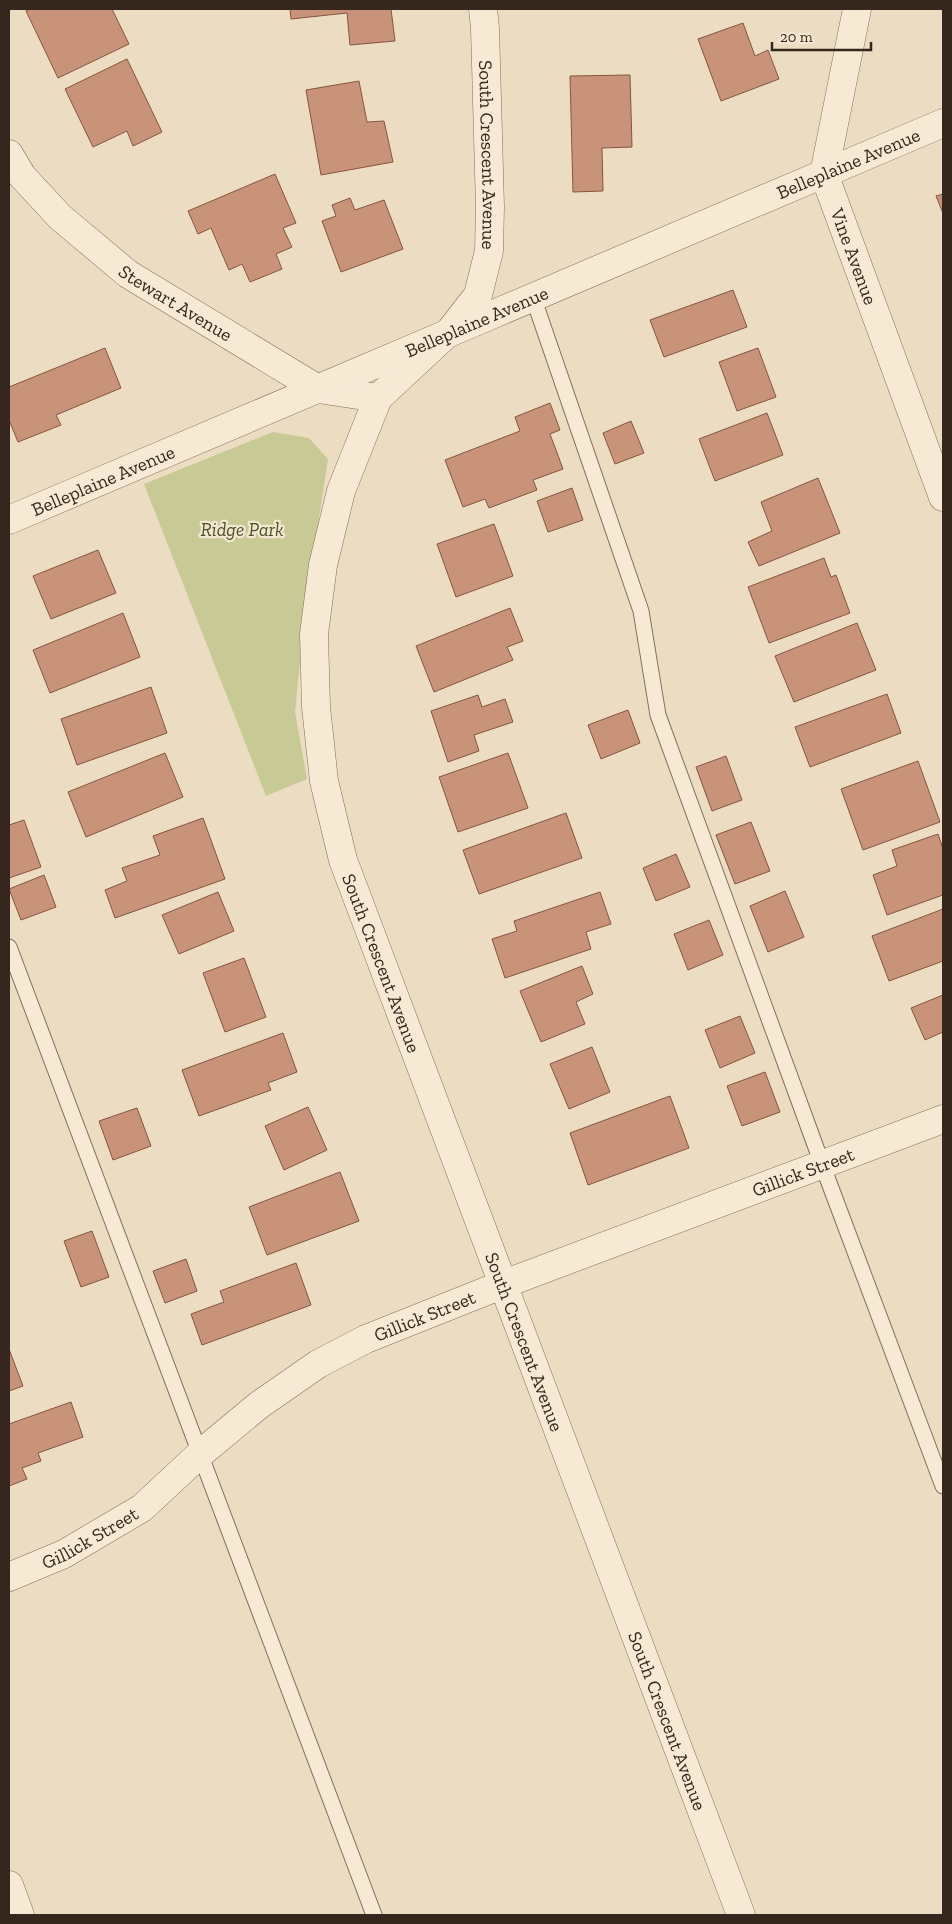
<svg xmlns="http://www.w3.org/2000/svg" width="952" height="1924" font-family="'Zilla Slab',serif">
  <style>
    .green { fill: #c8ca96 }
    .building { fill: #c99379; stroke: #845541 }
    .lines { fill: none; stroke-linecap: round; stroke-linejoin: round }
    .lane-casing { stroke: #856d5a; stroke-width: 17 }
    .street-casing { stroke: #856d5a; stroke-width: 29 }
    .lane { stroke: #f7ead5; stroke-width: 15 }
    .street { stroke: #f7ead5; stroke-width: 28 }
    .labels { text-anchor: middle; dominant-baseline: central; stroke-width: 4.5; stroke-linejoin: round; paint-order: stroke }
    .street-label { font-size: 19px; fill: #36271e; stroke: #f4e7d1 }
    .park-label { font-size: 19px; font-style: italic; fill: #4a5125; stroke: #f4e7d1 }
  </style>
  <rect width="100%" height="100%" fill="#ecdcc2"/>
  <path class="green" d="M273 432 309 438 328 459 305 609 295 712 307 779 266 796 144 484Z"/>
  <g class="building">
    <path d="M30 9H112L129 44 58 78 26 11Z"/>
    <path d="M290 9H391L395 41 350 45 347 13 291 19Z"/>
    <path d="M743 23 755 56 768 50 779 79 721 101 698 39Z"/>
    <path d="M127 59 162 132 133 146 127 131 93 147 65 89Z"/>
    <path d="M630 75 632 147 602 148 603 191 573 192 570 76Z"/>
    <path d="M359 81 367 122 384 121 393 162 321 175 306 90Z"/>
    <path d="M275 174 296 223 283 228 292 247 276 254 282 269 250 282 242 264 229 270 211 228 198 234 188 211Z"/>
    <path d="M943 194V213L936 196Z"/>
    <path d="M350 198 355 210 384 200 403 249 341 272 322 221 336 216 332 205Z"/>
    <path d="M733 290 747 327 664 357 650 320Z"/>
    <path d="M105 348 121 388 56 415 61 425 18 442 9 420V387Z"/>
    <path d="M758 348 776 397 737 411 719 362Z"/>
    <path d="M550 403 560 430 550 434 563 469 533 480 537 490 489 508 485 499 463 507 445 460 520 431 515 417Z"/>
    <path d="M767 413 783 455 715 481 699 439Z"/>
    <path d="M631 421 644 453 615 464 603 433Z"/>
    <path d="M818 478 840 533 759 566 748 542 772 531 761 502Z"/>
    <path d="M572 488 583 520 548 532 537 501Z"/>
    <path d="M494 524 513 576 456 597 437 544Z"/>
    <path d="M98 550 116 593 51 619 33 576Z"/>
    <path d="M824 558 831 577 836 575 850 613 769 643 748 587Z"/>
    <path d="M510 608 523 641 507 647 513 660 434 692 416 646Z"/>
    <path d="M123 613 140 657 50 693 33 650Z"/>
    <path d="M857 623 876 670 794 702 775 656Z"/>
    <path d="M151 687 167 733 77 765 61 719Z"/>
    <path d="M887 694 901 733 810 767 795 727Z"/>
    <path d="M478 695 482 707 505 699 513 722 474 735 479 751 448 762 431 711Z"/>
    <path d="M628 710 640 743 601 759 588 725Z"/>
    <path d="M165 753 183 797 86 837 68 792Z"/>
    <path d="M508 753 528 808 458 832 439 777Z"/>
    <path d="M726 756 742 800 712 811 696 767Z"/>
    <path d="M918 761 940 822 863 850 841 789Z"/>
    <path d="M566 813 582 858 479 894 463 850Z"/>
    <path d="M203 818 225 879 115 918 105 890 127 881 122 868 160 855 153 836Z"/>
    <path d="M24 820 41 867 9 878V825Z"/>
    <path d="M751 822 770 871 735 884 716 835Z"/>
    <path d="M938 834 943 849V895L887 915 873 875 897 866 892 850Z"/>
    <path d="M676 854 690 887 656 901 643 868Z"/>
    <path d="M44 875 56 907 21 920 9 889Z"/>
    <path d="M785 891 804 937 768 952 750 906Z"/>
    <path d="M218 892 234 931 179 954 162 915Z"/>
    <path d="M600 892 611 924 586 932 591 949 505 978 492 939 517 931 514 921Z"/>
    <path d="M943 909V961L889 981 872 936Z"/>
    <path d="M709 920 723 955 688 970 674 934Z"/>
    <path d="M244 958 266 1017 225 1032 203 973Z"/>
    <path d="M582 966 593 994 576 1002 585 1024 541 1042 520 991Z"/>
    <path d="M943 995V1032L925 1040 911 1008Z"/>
    <path d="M740 1016 755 1053 720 1068 705 1030Z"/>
    <path d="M283 1033 297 1072 268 1083 271 1090 199 1116 182 1070Z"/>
    <path d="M592 1047 610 1092 569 1109 550 1064Z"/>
    <path d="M765 1072 780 1112 742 1126 727 1086Z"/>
    <path d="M670 1096 689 1148 588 1185 570 1133Z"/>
    <path d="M308 1107 327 1150 284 1170 265 1126Z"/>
    <path d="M137 1108 151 1146 113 1160 99 1121Z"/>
    <path d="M340 1172 359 1221 267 1255 249 1207Z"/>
    <path d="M92 1231 109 1277 81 1287 64 1241Z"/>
    <path d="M186 1259 197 1291 165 1303 153 1271Z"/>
    <path d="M296 1263 311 1305 202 1345 191 1314 224 1302 220 1291Z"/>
    <path d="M9 1349 23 1386 9 1391Z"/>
    <path d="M71 1402 83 1437 38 1453 41 1461 22 1468 27 1479 9 1486V1424Z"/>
  </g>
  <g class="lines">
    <defs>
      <g id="lane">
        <path d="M533 297 641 611 658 715 822 1164 943 1486"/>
        <path d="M9 947 374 1915"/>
      </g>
      <g id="street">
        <path id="s1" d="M483 9 485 28 490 207 489 251 478 295 450 331 378 398 341 491 323 565 314 634 316 707 324 781 343 860 741 1915"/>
        <path id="s2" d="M857 9 824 174 943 497"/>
        <path id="s3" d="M9 154 22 176 60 217 128 274 318 389 378 398"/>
        <path id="s4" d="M9 520C321 388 631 255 943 123"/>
        <path id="s5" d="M9 1577 64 1554 142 1508 200 1454 259 1405 318 1364 366 1339 504 1284 943 1119"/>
        <path d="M9 1885 20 1915"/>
      </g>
    </defs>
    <use href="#lane" class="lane-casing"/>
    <use href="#street" class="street-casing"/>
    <use href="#lane" class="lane"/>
    <use href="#street" class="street"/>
  </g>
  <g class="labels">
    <g class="street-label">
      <text stroke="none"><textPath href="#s1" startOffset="146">South Crescent Avenue</textPath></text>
      <text stroke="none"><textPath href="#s4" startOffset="912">Belleplaine Avenue</textPath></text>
      <text stroke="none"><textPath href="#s2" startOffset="256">Vine Avenue</textPath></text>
      <text stroke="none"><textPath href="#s3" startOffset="226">Stewart Avenue</textPath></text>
      <text stroke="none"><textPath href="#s4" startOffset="508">Belleplaine Avenue</textPath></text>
      <text stroke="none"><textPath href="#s4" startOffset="102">Belleplaine Avenue</textPath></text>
      <text stroke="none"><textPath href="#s1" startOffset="1016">South Crescent Avenue</textPath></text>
      <text stroke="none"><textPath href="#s5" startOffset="900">Gillick Street</textPath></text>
      <text stroke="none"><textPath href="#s5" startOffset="495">Gillick Street</textPath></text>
      <text stroke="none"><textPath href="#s1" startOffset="1421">South Crescent Avenue</textPath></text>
      <text stroke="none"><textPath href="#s5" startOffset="90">Gillick Street</textPath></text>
      <text stroke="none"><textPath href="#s1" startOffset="1826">South Crescent Avenue</textPath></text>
    </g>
    <g class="park-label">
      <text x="242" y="529">Ridge Park</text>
    </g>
  </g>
  <rect width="952" height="1924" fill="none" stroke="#36271e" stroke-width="20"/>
  <path d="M772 42v8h99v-8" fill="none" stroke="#36271e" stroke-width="2.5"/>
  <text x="780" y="42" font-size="15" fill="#36271e" stroke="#f4e7d1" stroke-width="4" paint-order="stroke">20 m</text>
</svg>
